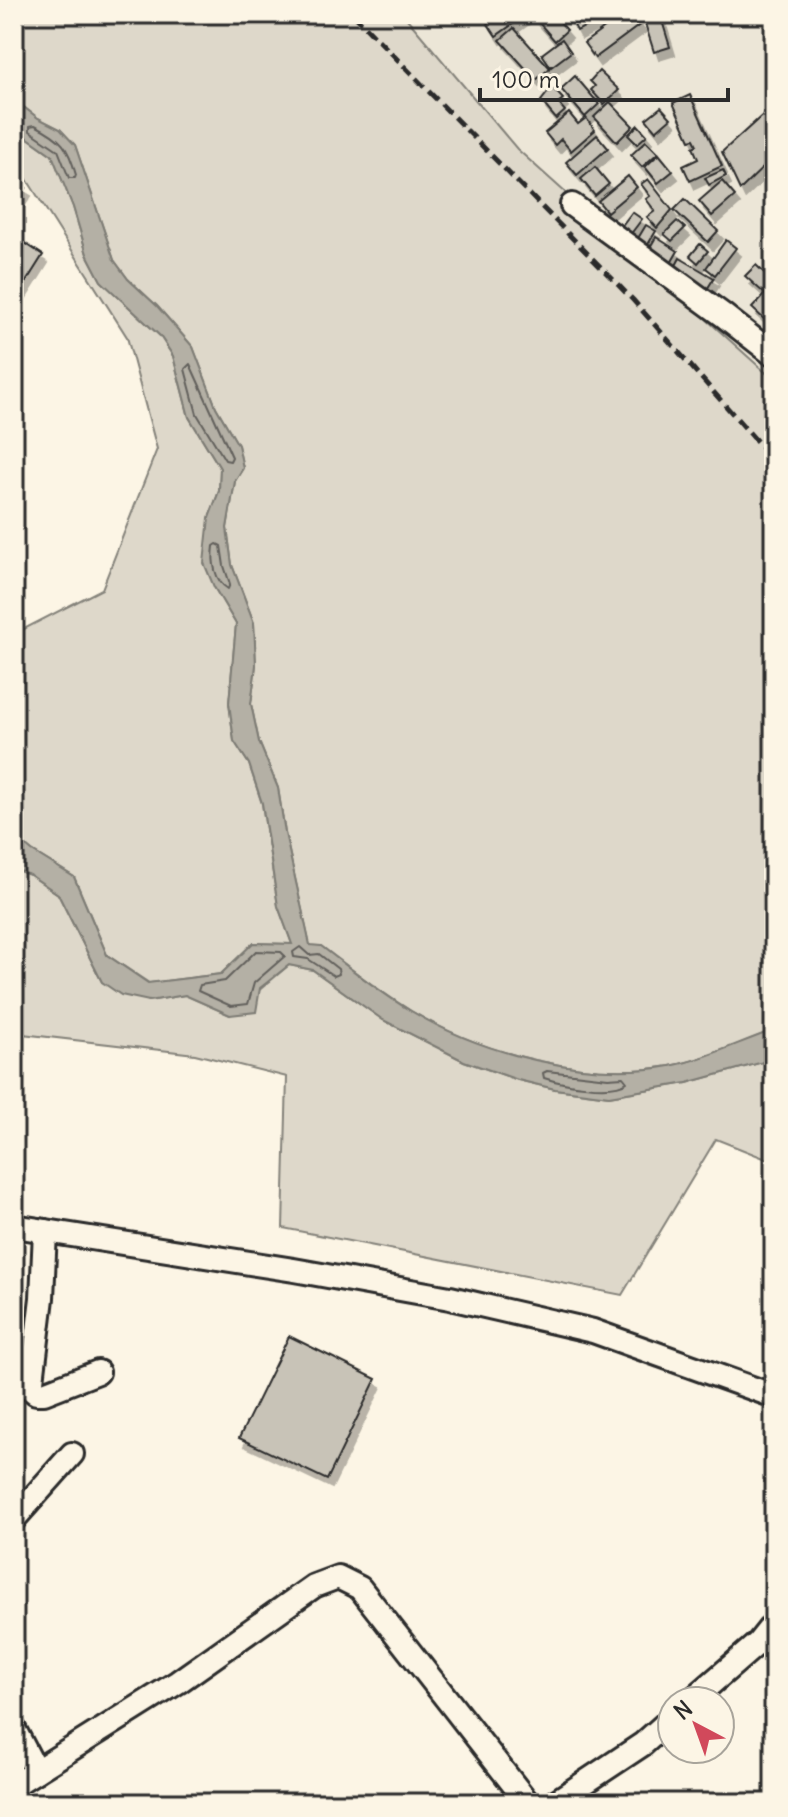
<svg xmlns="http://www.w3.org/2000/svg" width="788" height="1817" font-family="Delius,sans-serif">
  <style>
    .built { fill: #ece6d7 }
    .green { fill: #ded8ca; stroke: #84827a; stroke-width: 2 }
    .water { fill: #b4b0a5; stroke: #7d7b74; stroke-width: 2 }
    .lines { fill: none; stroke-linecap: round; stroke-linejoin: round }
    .shore { stroke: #62605c; stroke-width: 2 }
    .building { fill: #c8c3b7; stroke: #2b2b2b; stroke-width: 2; filter: url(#shadow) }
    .minor-casing { stroke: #2b2b2b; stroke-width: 28 }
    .minor { stroke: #fcf5e5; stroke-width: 22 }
    .rail { stroke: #2b2b2b; stroke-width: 5; stroke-dasharray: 12 6; stroke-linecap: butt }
  </style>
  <defs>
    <filter id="shadow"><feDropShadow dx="5" dy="8" stdDeviation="0" flood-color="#0004"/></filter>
  </defs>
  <rect width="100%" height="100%" fill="#fcf5e5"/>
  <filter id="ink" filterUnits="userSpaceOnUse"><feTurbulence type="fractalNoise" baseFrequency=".0125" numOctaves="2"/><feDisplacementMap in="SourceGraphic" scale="16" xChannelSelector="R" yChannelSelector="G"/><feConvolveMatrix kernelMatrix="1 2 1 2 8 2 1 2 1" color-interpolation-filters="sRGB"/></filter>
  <g filter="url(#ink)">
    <path class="built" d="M403 14H774V380L517 149Z"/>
    <g class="green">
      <path d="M14 14H403L517 149 774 380V1030C740 1043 706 1059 670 1066 586 1081 483 1054 411 1011 379 992 350 968 321 946H310L285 833 278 788 259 742 251 704 256 665 254 623 232 565 227 528 235 481 243 468 238 445 216 407 193 347 157 306 128 279 114 260 75 145 60 129 38 118 21 105 14 88Z"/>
      <path d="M14 128 52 155 73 207 87 254 101 281 160 336 173 356 189 417 220 468 219 491 209 518 214 587 236 624 229 703 234 741 249 764 262 804 278 906 292 944 253 943 221 974 149 983 107 955 74 877 32 851 14 836V634L102 589 157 449 127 337 14 159Z"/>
      <path d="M14 869 30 875 58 894 102 982 149 1001 185 995 230 1015 289 965 313 970 383 1020 464 1061 518 1080 555 1089 609 1096 687 1083 774 1059V1162L716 1139 622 1295 283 1228 287 1077 195 1054 14 1033Z"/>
    </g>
    <path class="water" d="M14 88 21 105 38 118 60 129 75 145 114 260 128 279 157 306 193 347 216 407 238 445 243 468 235 481 227 528 232 565 254 623 256 665 251 704 259 742 278 788 285 833 310 945 321 946C350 968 379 992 411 1011 482 1054 587 1081 670 1066 706 1059 739 1042 774 1030V1059L687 1083 609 1096 555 1089 518 1080 464 1061 383 1020 313 970 289 965 260 988 256 1012 230 1015 185 995 149 1001 121 995 102 982 58 894 30 875 14 869V836L32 851 74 877 107 955 148 983 221 974 253 943 292 944 278 906 262 803 249 764 234 741 229 703 236 624 214 587 204 563 209 518 219 491 220 468 189 417 173 356 160 336 101 281 87 254 73 207 52 155 14 128Z"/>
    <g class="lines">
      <g class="shore">
        <path d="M35 125C62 139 68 146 76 175L75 178H69L58 150 30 131V126Z"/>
        <path d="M190 364 232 457 230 461 225 460 197 414 185 369Z"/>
        <path d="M217 544 221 546 224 566 230 584 228 589C214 581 212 561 214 546Z"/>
        <path d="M300 947 309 955 319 954 338 969 339 974 334 976 308 959 294 957 293 952Z"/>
        <path d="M256 951 281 952 285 956 254 983 248 1004 231 1006 198 991 200 985 225 981Z"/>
        <path d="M547 1071 608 1078 623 1077 627 1082C612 1093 562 1084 544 1078L543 1073Z"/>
      </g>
    </g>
    <g class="building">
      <path d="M495 14H527L496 36 486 21Z"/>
      <path d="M535 14H553L567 30 555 41 533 16Z"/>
      <path d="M568 14H596L599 19 577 31Z"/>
      <path d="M624 14H633L641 24 595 58 584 43Z"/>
      <path d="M642 14H660L670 47 654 52Z"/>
      <path d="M514 28 550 68 536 80 500 40Z"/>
      <path d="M562 39 571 52 551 67 542 54Z"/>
      <path d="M599 71 619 90 604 104 591 90 595 86 590 81Z"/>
      <path d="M575 76 599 104 585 117 561 89Z"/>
      <path d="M552 87 563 99 558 103 565 111 556 119 541 101Z"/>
      <path d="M690 95 722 166 690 181 683 166 698 159 693 147 697 145 694 139 690 140 673 103Z"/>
      <path d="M610 102 633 126 617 142 594 117Z"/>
      <path d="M774 102V118L766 110Z"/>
      <path d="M661 107 671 118 656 131 646 119Z"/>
      <path d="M569 113 578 124 586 118 595 130 571 151 561 139 555 145 545 133Z"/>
      <path d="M765 113 774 122V157L740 190 722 152Z"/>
      <path d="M638 125 647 135 637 144 628 135Z"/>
      <path d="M597 135 608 148 577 175 566 162Z"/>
      <path d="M646 141 658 153 642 167 631 155Z"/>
      <path d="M659 154 673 171 658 183 645 167Z"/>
      <path d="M595 167 609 184 595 196 581 179Z"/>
      <path d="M723 170 726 176 709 185 705 178Z"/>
      <path d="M628 176 637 187 607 212 598 201Z"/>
      <path d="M648 179 672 210 657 228 647 217 655 211 646 199 650 196 641 184Z"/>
      <path d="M14 181 26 188 14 206Z"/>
      <path d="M722 181 735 196 712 216 699 201Z"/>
      <path d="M685 199 718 231 708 242 674 210Z"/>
      <path d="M632 212 642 219 630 235 620 228Z"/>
      <path d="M677 221 685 228 672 241 664 234Z"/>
      <path d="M646 225 656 231 647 246 637 240Z"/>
      <path d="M14 236 43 255 14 301Z"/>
      <path d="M656 237 678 251 667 270 645 256Z"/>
      <path d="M726 240 736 248 715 275 706 268Z"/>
      <path d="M700 244 708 251 698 263 690 256Z"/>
      <path d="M680 258 714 278 706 291 673 271Z"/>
      <path d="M756 265 774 282V310L765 320 752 308 765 294 745 276Z"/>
      <path d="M774 316V337L764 330Z"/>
      <path d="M289 1336 376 1379 327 1480 239 1438Z"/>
    </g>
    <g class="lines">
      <defs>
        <g id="minor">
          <path d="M572 205 723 315 774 355"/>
          <path d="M14 1226 294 1270 450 1298 593 1331 774 1396"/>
          <path d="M45 1231 42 1298 31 1389 36 1393H44L98 1372"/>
          <path d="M14 1519 72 1454"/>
          <path d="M691 1701 758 1643 774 1623"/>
          <path d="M14 1729 36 1771"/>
          <path d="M14 1785 178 1682 314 1586 338 1577 360 1588 528 1803"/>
          <path d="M554 1803 643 1744 672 1718"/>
        </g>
      </defs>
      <use href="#minor" class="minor-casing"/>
      <use href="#minor" class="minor"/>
      <path class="rail" d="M353 14 633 300 774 461"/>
    </g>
  </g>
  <rect width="788" height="1817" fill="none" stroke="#fcf5e5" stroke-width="48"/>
  <rect x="24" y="24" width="740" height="1769" fill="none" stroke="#2b2b2b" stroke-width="3" filter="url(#ink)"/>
  <g transform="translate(696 1725) rotate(319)"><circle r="38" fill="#fcf5e5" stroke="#a8a49b" stroke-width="2"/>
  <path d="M0-6L14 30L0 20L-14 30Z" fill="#d1495b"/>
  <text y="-12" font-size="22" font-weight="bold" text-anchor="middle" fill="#2b2b2b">N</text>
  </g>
  <path d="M480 88v12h248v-12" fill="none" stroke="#2b2b2b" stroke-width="4"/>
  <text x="492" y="88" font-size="24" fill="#2b2b2b" stroke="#fcf5e5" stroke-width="6" paint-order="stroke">100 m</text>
</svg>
